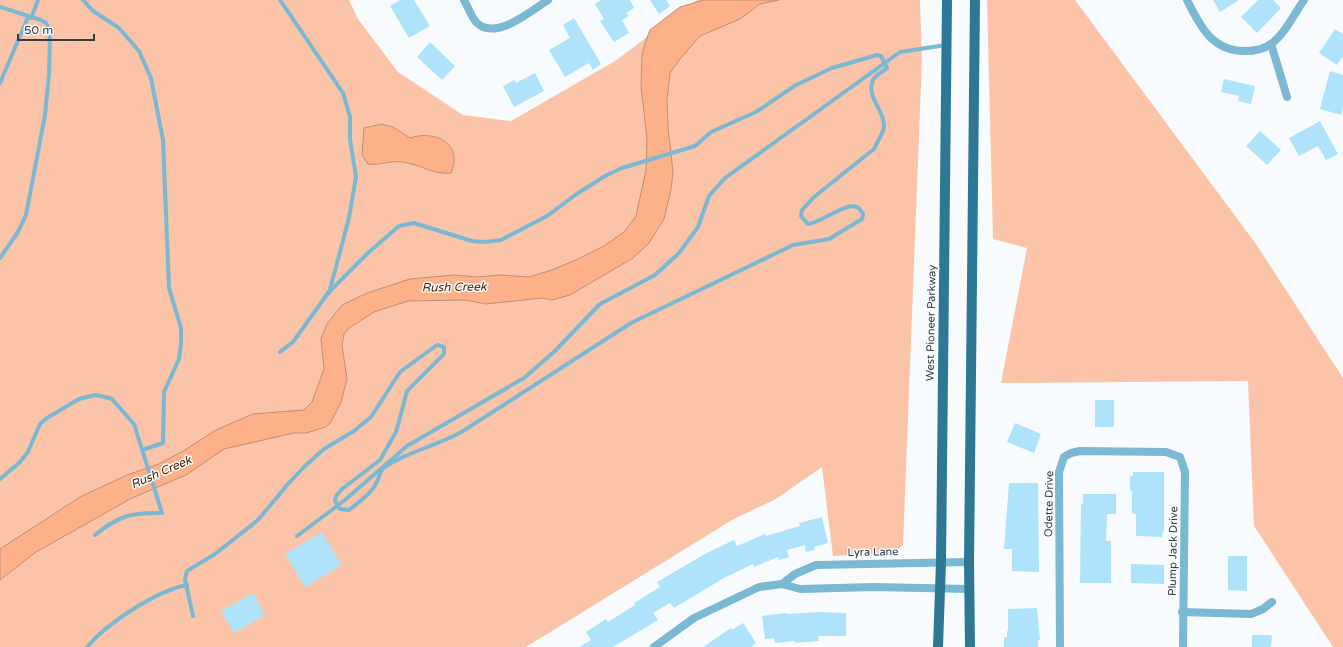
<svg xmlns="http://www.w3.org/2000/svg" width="1343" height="647" font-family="'Varela Round',sans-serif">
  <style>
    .green { fill: #fbc4a8 }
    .water { fill: #fdb188; stroke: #c18e72 }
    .building { fill: #aee3fb }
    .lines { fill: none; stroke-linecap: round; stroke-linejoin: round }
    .service { stroke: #7bb8d3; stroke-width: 4 }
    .minor { stroke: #7bb8d3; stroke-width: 8 }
    .primary { stroke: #2f7895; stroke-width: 10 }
    .labels { text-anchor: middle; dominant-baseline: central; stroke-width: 3; stroke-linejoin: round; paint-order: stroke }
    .street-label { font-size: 11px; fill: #353d40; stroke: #f7fbfd }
    .water-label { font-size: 12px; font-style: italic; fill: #532405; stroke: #f7fbfd }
  </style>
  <rect width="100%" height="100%" fill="#f7fbfd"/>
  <g class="green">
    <path d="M0 0H349L358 19 398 72 463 115 511 121 615 61 697 0H920L922 59 903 545 894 553 833 556 822 467 776 499 732 520 526 647H0Z"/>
    <path d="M987 0H1075L1256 244 1343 378V647H1333L1254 526 1248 381 1001 383 1027 248 993 239Z"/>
  </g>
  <g class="water">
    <path d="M704 0H779L760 4 740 19 700 36 680 59 670 73 667 100 668 128 673 171 671 190 664 219 649 243 633 258 570 295 552 300 542 298 486 304 465 300 408 301 374 312 349 328 344 334 342 345 347 379 341 402 331 422 326 427 306 433H294L224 449 186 475 132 498 36 552 0 580V549L80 497 127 475 159 464 185 450 214 431 232 423 253 414 304 410 312 402 324 369 321 339 327 324 342 305 367 293 410 279 454 275 477 277 500 275 529 277 552 270 578 259 604 246 624 232 636 216 646 170 647 140 641 86 642 55 645 43 650 30 680 7Z"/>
    <path d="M381 124 393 127 410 138C436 129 464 145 451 173 433 175 420 164 402 162 390 160 379 166 368 164L362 155 364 128Z"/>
  </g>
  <g class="building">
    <path d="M400 0H414L430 26 409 38 390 6Z"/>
    <path d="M601 0H630L634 8 626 13 629 16 622 20 629 33 614 42 600 21 604 19 595 4Z"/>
    <path d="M650 0H666L670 6 659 14Z"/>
    <path d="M1213 0H1239L1220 12Z"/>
    <path d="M1258 0H1273L1281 8 1257 33 1241 17Z"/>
    <path d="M574 18 601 64 593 70 589 63 565 77 549 50 570 38 563 25Z"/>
    <path d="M1335 29 1343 34V56L1337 65 1319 53Z"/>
    <path d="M430 42 455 66 442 80 417 57Z"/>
    <path d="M1330 71 1343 75V106L1341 115 1320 109Z"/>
    <path d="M535 73 544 91 514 107 503 86 514 80 516 83Z"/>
    <path d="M1224 79 1255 86 1251 104 1238 101 1239 96 1221 92Z"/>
    <path d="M1320 121 1338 154 1326 160 1318 146 1299 156 1289 138Z"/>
    <path d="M1260 131 1281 150 1267 165 1246 146Z"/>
    <rect x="1095" y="400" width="19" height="27"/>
    <path d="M1015 423 1041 434 1034 453 1007 442Z"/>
    <path d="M1133 472H1164V531H1163L1162 537 1136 536V514L1132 513V491H1130V476H1133Z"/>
    <path d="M1009 483H1038L1039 572 1012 571V549H1004Z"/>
    <path d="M1083 494H1116V514H1107L1106 541H1111V583H1080L1081 504H1083Z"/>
    <path d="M822 517 828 543 814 547 815 550 806 552 805 545 787 550 789 557 779 560 778 557 754 567 753 564 724 578 674 608 670 603 653 613 658 620 613 647H579L591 640 586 632 606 619 608 622 635 605 634 603 660 587 657 582 705 554 734 540 737 546 765 534 766 536 800 526 799 523Z"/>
    <path d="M322 532 341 565 305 587 285 554Z"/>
    <path d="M1228 556H1247V591L1228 590Z"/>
    <path d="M1131 564 1164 565V584L1131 583Z"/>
    <path d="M253 593 265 615 234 633 221 611Z"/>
    <path d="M1037 608 1040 640H1038V647H1004V637H1007V631H1008V609Z"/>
    <path d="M820 612 846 613V636H818L819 641 795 643V641L775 643 774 638 765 639 762 616 786 613 787 614Z"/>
    <path d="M743 623 756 643 751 647H703L731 628 732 630Z"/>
    <path d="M1252 635H1272L1271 647H1252Z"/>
  </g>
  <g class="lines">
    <g class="service">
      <path d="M83 0 93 11 119 28 139 51 151 78 163 140 169 288 181 328V344L179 359 164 392 163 443 142 450"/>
      <path d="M280 0 343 93 350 117V139L356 177 349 218 329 293"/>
      <path d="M0 7 41 20 46 23 50 31 49 74 45 115 26 215 18 232 0 258"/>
      <path d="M31 18 38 0"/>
      <path d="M0 83 28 17"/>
      <path d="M0 479 19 463 28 452 40 424 47 418 79 399 95 395 101 396 112 399 134 424 162 513C132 512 118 516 95 535"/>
      <path d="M297 536 345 500 407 446 524 378 555 351 600 304 655 275 679 253 698 227 709 196 725 178 900 52 946 45"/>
      <path d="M193 616 185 579 187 571 215 554 258 520 288 484 305 466 324 449 354 431 371 417 400 372 437 345 444 347V354L407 391 396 432 380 460 342 489 336 496 335 501 340 509 349 510C358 503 370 495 376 484 379 479 379 472 384 468 401 454 442 444 463 431L631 323 793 245 829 239 862 219 863 214 859 208C847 200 822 223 808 224L801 216 802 210 814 197 874 149C877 142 883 134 884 127 885 110 865 96 873 80 875 75 883 72 887 68L881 56 877 55 832 68 796 85 756 112 711 132 695 146 622 168 605 176 578 193 547 216 501 240 485 242 472 241 414 223 399 226 369 252 328 293 293 342 280 352"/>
      <path d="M87 647C107 623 156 591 187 585"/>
    </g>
    <g class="minor">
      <path d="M464 0C468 7 471 16 476 22 495 42 531 11 548 0"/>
      <path d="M1187 0C1200 26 1212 51 1245 51 1254 51 1263 50 1271 44 1285 34 1294 14 1304 0"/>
      <path d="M1271 44 1287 97"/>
      <path d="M782 584 795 574 816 565 969 562"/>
      <path d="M1182 612 1251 614 1263 609 1272 602"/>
      <path d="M654 647 694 618 759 587 782 584 800 589 874 587 969 589"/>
      <path d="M1060 647 1059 472 1064 457 1071 453 1080 451 1166 452 1180 457 1185 472 1183 647"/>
    </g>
    <g class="primary">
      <path d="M938 647 941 562 947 0"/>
      <path d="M970 647 969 562 975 0"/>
    </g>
  </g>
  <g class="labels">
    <g class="street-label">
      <text transform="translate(931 323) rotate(-89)">West Pioneer Parkway</text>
      <text transform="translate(1049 504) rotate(-89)">Odette Drive</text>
      <text transform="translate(1173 551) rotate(-89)">Plump Jack Drive</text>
      <text transform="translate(873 552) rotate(-1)">Lyra Lane</text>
    </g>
    <g class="water-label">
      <text transform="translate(454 287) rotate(-1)">Rush Creek</text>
      <text transform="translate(161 472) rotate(-24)">Rush Creek</text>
    </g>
  </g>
  <path d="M18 34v6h76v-6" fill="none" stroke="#353d40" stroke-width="2"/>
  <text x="24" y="34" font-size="12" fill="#353d40" stroke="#f7fbfd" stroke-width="3" paint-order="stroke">50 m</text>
</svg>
